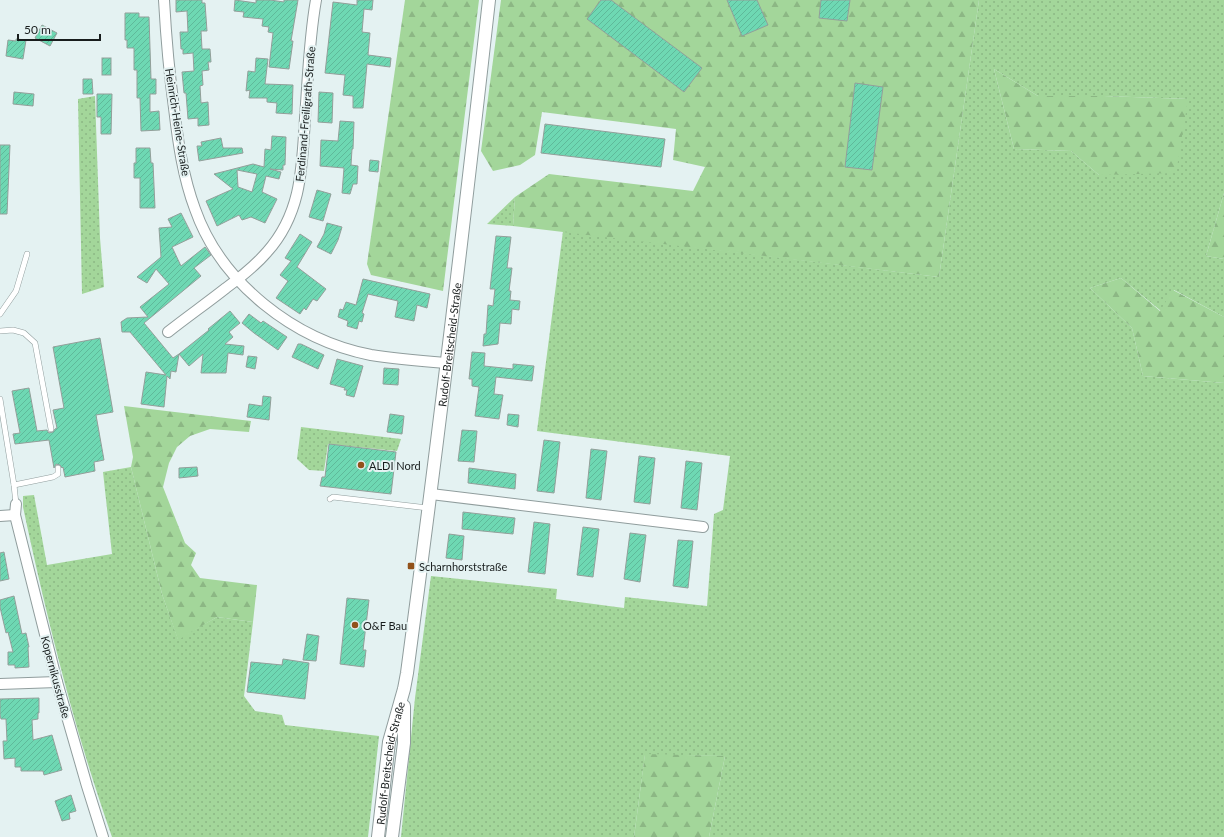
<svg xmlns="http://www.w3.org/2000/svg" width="1224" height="837" font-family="Lato,sans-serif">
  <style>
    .green { fill: url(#green-dots); fill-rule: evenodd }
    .forest { fill: url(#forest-firs) }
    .building { fill: url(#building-hatch); stroke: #939f9a; fill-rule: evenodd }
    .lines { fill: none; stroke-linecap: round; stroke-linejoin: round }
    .service-casing { stroke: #909d9d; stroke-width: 6 }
    .minor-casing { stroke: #909d9d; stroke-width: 12 }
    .tertiary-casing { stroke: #909d9d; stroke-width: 14 }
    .service { stroke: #fff; stroke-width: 5 }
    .minor { stroke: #fff; stroke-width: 10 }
    .tertiary { stroke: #fff; stroke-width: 12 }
    .poi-dot { fill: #92521b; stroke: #e4f2f2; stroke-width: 1.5 }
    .labels { text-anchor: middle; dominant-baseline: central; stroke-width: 4; stroke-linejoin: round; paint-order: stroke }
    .street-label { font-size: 11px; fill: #181d1d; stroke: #e4f2f2 }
    .poi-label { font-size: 11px; fill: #181d1d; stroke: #e4f2f2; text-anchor: start }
  </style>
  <defs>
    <pattern id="green-dots" width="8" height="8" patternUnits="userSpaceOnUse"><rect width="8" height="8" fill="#a3d69a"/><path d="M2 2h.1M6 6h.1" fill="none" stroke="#8cb784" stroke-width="1.8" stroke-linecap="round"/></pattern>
    <pattern id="forest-firs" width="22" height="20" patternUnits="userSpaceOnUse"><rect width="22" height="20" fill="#a3d69a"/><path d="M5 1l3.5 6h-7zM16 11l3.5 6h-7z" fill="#8cb784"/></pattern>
    <pattern id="building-hatch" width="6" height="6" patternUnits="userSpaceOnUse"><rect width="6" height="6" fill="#6ed8b3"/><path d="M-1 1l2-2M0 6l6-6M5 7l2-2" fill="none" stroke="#5fb99a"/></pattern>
  </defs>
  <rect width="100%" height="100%" fill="#e4f2f2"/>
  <g class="green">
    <path d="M979 0H1224V193L1206 256 1224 259V317L1174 290 1161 311 1121 278 1090 288 1132 328 1143 376 1224 383V837H709L725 756 645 755 634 837H401L415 698 431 576 557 589 556 599 624 608 625 597 707 606 714 514 723 510 730 456 537 431 563 231 939 277ZM994 69 1038 96H1104L1188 99 1099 175 1071 151 1014 149Z"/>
    <path d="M95 96 100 238 104 287 82 294 78 99Z"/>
    <path d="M515 197 513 226 487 224Z"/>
    <path d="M301 427 401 439 397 451 328 444 324 471 309 470 297 459Z"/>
    <path d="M131 467 162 594 178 639 217 617 253 622 244 696 255 711 282 715 285 725 379 736 368 837H112C74 729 47 619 23 507V496L34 495 47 565 112 554 103 472Z"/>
  </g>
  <g class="forest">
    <path d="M405 0H479L443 291 371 275 367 264Z"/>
    <path d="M501 0H979L939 277 513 226 515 197 549 174 693 191 705 167 673 160 676 129 542 112 535 155 520 165 493 171 481 151Z"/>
    <path d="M994 69 1038 96H1104L1188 99 1176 173 1099 175 1071 151 1014 149Z"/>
    <path d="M1224 193V259L1206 256Z"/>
    <path d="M1121 278 1160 311 1173 290 1224 317V383L1143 376 1132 328 1090 288Z"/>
    <path d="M124 406 251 421 249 432 210 429 190 436 177 447 169 463 163 487 185 543 196 553 191 565 200 578 257 585 253 622 217 617 178 640 162 594 131 467 133 457Z"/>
    <path d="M645 754 725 756 709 837H634Z"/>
  </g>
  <g class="building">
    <path d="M176 0H202V3H205L207 31H201L202 49H210L211 62H208L209 70 202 71 203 85 200 86 201 103 208 102 209 125 198 126V118L188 119 186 93H184L182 72 194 71 193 53 183 54V49H181L180 32H188L187 11 176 12Z"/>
    <path d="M235 0 256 3V0H270L284 2V0H298L291 41H293L289 69 269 67 273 33 268 32 269 27 262 26 263 19 243 17 244 12 234 11Z"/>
    <path d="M357 0H373L372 10 364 9 362 32 370 33 368 55 391 58 390 67 367 64 363 108H353V96L343 95 345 75 325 73 333 2 357 5Z"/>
    <path d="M601 0H611L702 68 684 92 587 19Z"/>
    <path d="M727 0H757L768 25 742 36Z"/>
    <path d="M821 0H850L847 21 819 18Z"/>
    <path d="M125 13H139V17H149L151 79H156V94H150V112L159 111 160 130 141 131 140 98H137V70H134V48H127V40H125Z"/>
    <path d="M42 25 57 33 50 46 35 38Z"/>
    <path d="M16 39 26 40 23 59 6 56 8 40 16 41Z"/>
    <rect x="102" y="58" width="9" height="17"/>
    <path d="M256 58 268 59 265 84 293 85 292 114 276 113 277 103 267 102V98H249L250 90 246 91 248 71 255 72Z"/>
    <path d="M83 79H92L93 94H83Z"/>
    <path d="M855 83 883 87 872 170 845 167Z"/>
    <path d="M14 92 34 94 33 106 13 104Z"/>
    <path d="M319 92 333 93 332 123 318 122Z"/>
    <path d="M97 94H112L111 134H101V117H97Z"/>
    <path d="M340 121 354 122 353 149H352L351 165 358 166 357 184H353L350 194 342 193 344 168 320 166 321 140 338 141Z"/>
    <path d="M545 124 665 139 661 167 541 153Z"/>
    <path d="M272 136 286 137 285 165H283V170L270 169 281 172 279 179 266 176 262 192 277 199 265 223 251 217 242 220 239 215 217 226 206 201 233 189 214 174 253 164 264 167 265 149 271 150ZM237 170 257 174 252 192 238 187Z"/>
    <path d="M221 138 223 148H242L243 153 199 161 197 146H202L201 142Z"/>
    <path d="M0 145H10L7 214H0Z"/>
    <path d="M136 148H150L151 163H153L155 208H140V178H134V163H136Z"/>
    <path d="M370 160 379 161 378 172 369 171Z"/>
    <path d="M317 190 331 194 323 221 309 217Z"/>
    <path d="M181 213 193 237 172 247 181 266 205 247 211 255 194 268 201 276 144 323 173 358 179 354 176 372 171 371 170 379 167 376 164 407 141 404 146 372 166 375 130 332H122L121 322 127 318 148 317 140 307 169 284 156 269 147 283 137 277 161 257 159 228 172 227 168 219Z"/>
    <path d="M327 223 342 227 338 240 331 254 317 247 324 234Z"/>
    <path d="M300 234 312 242 297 267 326 289 317 301 313 299 306 310 304 308 300 314 276 298 288 281 280 275 291 261 285 258Z"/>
    <path d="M496 236 511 237 507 268H512L509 291H511L510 300 520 301 519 310 512 309 511 324 500 323 498 344 483 346 484 334H486L488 305 493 306 495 289H490Z"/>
    <path d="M363 279 430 294 427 308 417 305 414 321 395 317 398 301 368 294 362 313 364 314 362 322 359 321 357 329 347 326 348 321 338 317 340 309 343 310 346 302 356 305Z"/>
    <path d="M230 311 240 323 229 332 233 337 225 344 244 346 243 355 228 353 226 373H201L203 354 189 366 179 354 209 330 208 329Z"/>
    <path d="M249 314 261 323 263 321 287 337 278 350 254 333 242 323Z"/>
    <path d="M100 338 113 412 96 415 104 460 94 462 95 471 65 477 63 467 62 468 60 465 56 464 54 468 49 440 15 444 13 434 20 433 12 391 29 388 37 431 47 430 49 433 53 432 55 429 57 428 53 410 64 408 53 347Z"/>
    <path d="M298 344H301L324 355 318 369 292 357Z"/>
    <path d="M472 352 485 353 484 366 513 369V364L534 366 532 381 496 377 494 394 503 395 499 419 475 416 479 387 472 386V379H469Z"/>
    <path d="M248 356 257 357 255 369 246 367Z"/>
    <path d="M337 359 363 366 354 397 346 395 347 390H344L345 388 330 384Z"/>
    <path d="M384 368 399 369 398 385 383 384Z"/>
    <path d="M263 396 271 397 269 420 247 417 249 404 262 406Z"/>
    <path d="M390 414 404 416 402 434 387 432Z"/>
    <path d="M508 414 519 415 518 427 507 425Z"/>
    <path d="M462 430 477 431 474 462 458 461Z"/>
    <path d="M544 440 560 442 554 493 537 491Z"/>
    <path d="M329 444 396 452 391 494 320 486 322 477H325Z"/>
    <path d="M591 449 607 451 601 500 586 498Z"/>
    <path d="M639 456 655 458 650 504 634 502Z"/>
    <path d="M686 461 702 463 697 510 681 508Z"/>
    <path d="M197 467 198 476 179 478V468Z"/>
    <path d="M469 468 516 474 515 489 468 483Z"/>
    <path d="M463 512 515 518 513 534 462 529Z"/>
    <path d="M534 522 550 524 545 574 528 572Z"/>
    <path d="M583 527 599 529 593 577 577 575Z"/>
    <path d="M630 533 646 535 640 582 624 579Z"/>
    <path d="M449 534 464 536 462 560 446 558Z"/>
    <path d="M678 540 693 541 688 588 673 586Z"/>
    <path d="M4 552 9 579 0 581V553Z"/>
    <path d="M14 596 22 634 26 633 29 647H28L29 667 15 668V665H8V652H13L8 632 6 633 0 607V600Z"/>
    <path d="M347 598 369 600 363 650H366L364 667 340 664Z"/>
    <path d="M307 634 319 636 316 661 303 660Z"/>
    <path d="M283 659 309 663 305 699 247 692 251 662 282 665Z"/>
    <path d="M39 698V713H38V719L32 720 33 740 52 735 62 770 44 775 43 771H21V767H15V758L4 759 3 741H7L6 719H1L0 715V699Z"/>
    <path d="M71 795 76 811 69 813 70 819 62 821 55 801Z"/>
  </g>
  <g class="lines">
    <defs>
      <g id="service">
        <path d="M0 314 16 291 27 254"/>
        <path d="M0 331 13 330 24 333 35 343 51 429"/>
        <path d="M0 399 14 485 16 504"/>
        <path d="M14 485 53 477 58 474V468"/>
        <path d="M330 499 333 497 428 508"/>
      </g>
      <g id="minor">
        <path d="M164 0C166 36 169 72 174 108 178 142 183 177 195 209 221 283 294 340 371 355 396 359 421 361 446 363"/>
        <path d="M168 332C187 317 207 303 226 288 241 277 255 266 267 252 302 213 302 167 305 118 308 79 309 39 316 0"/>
        <path d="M431 494 703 527"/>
        <path d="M16 504 15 515 57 682 87 786 103 837"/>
        <path d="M0 516 15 515"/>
        <path d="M0 684 57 682"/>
      </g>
      <g id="tertiary">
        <path id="s1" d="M378 837 389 742 404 689 407 673C437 449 464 225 489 0"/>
        <path d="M392 837 404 743V706"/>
      </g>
    </defs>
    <use href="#service" class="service-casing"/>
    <use href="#minor" class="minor-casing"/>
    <use href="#tertiary" class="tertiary-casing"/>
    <use href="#service" class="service"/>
    <use href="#minor" class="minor"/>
    <use href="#tertiary" class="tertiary"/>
  </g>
  <g class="poi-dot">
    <circle cx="361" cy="465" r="4"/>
    <rect x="407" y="562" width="8" height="8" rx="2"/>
    <circle cx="355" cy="625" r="4"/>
  </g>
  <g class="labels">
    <g class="street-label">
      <text transform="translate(305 114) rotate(-85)">Ferdinand-Freiligrath-Straße</text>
      <text transform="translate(178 122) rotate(81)">Heinrich-Heine-Straße</text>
      <text stroke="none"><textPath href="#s1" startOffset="498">Rudolf-Breitscheid-Straße</textPath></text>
      <text transform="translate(56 677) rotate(75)">Kopernikusstraße</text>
      <text stroke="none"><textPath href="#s1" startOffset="75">Rudolf-Breitscheid-Straße</textPath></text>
    </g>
    <g class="poi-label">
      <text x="369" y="465">ALDI Nord</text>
      <text x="419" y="566">Scharnhorststraße</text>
      <text x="363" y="625">O&amp;F Bau</text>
    </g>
  </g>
  <path d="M18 34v6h82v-6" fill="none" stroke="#181d1d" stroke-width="2"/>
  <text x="24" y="34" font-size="12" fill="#181d1d" stroke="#e4f2f2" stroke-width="3" paint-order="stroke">50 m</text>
</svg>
